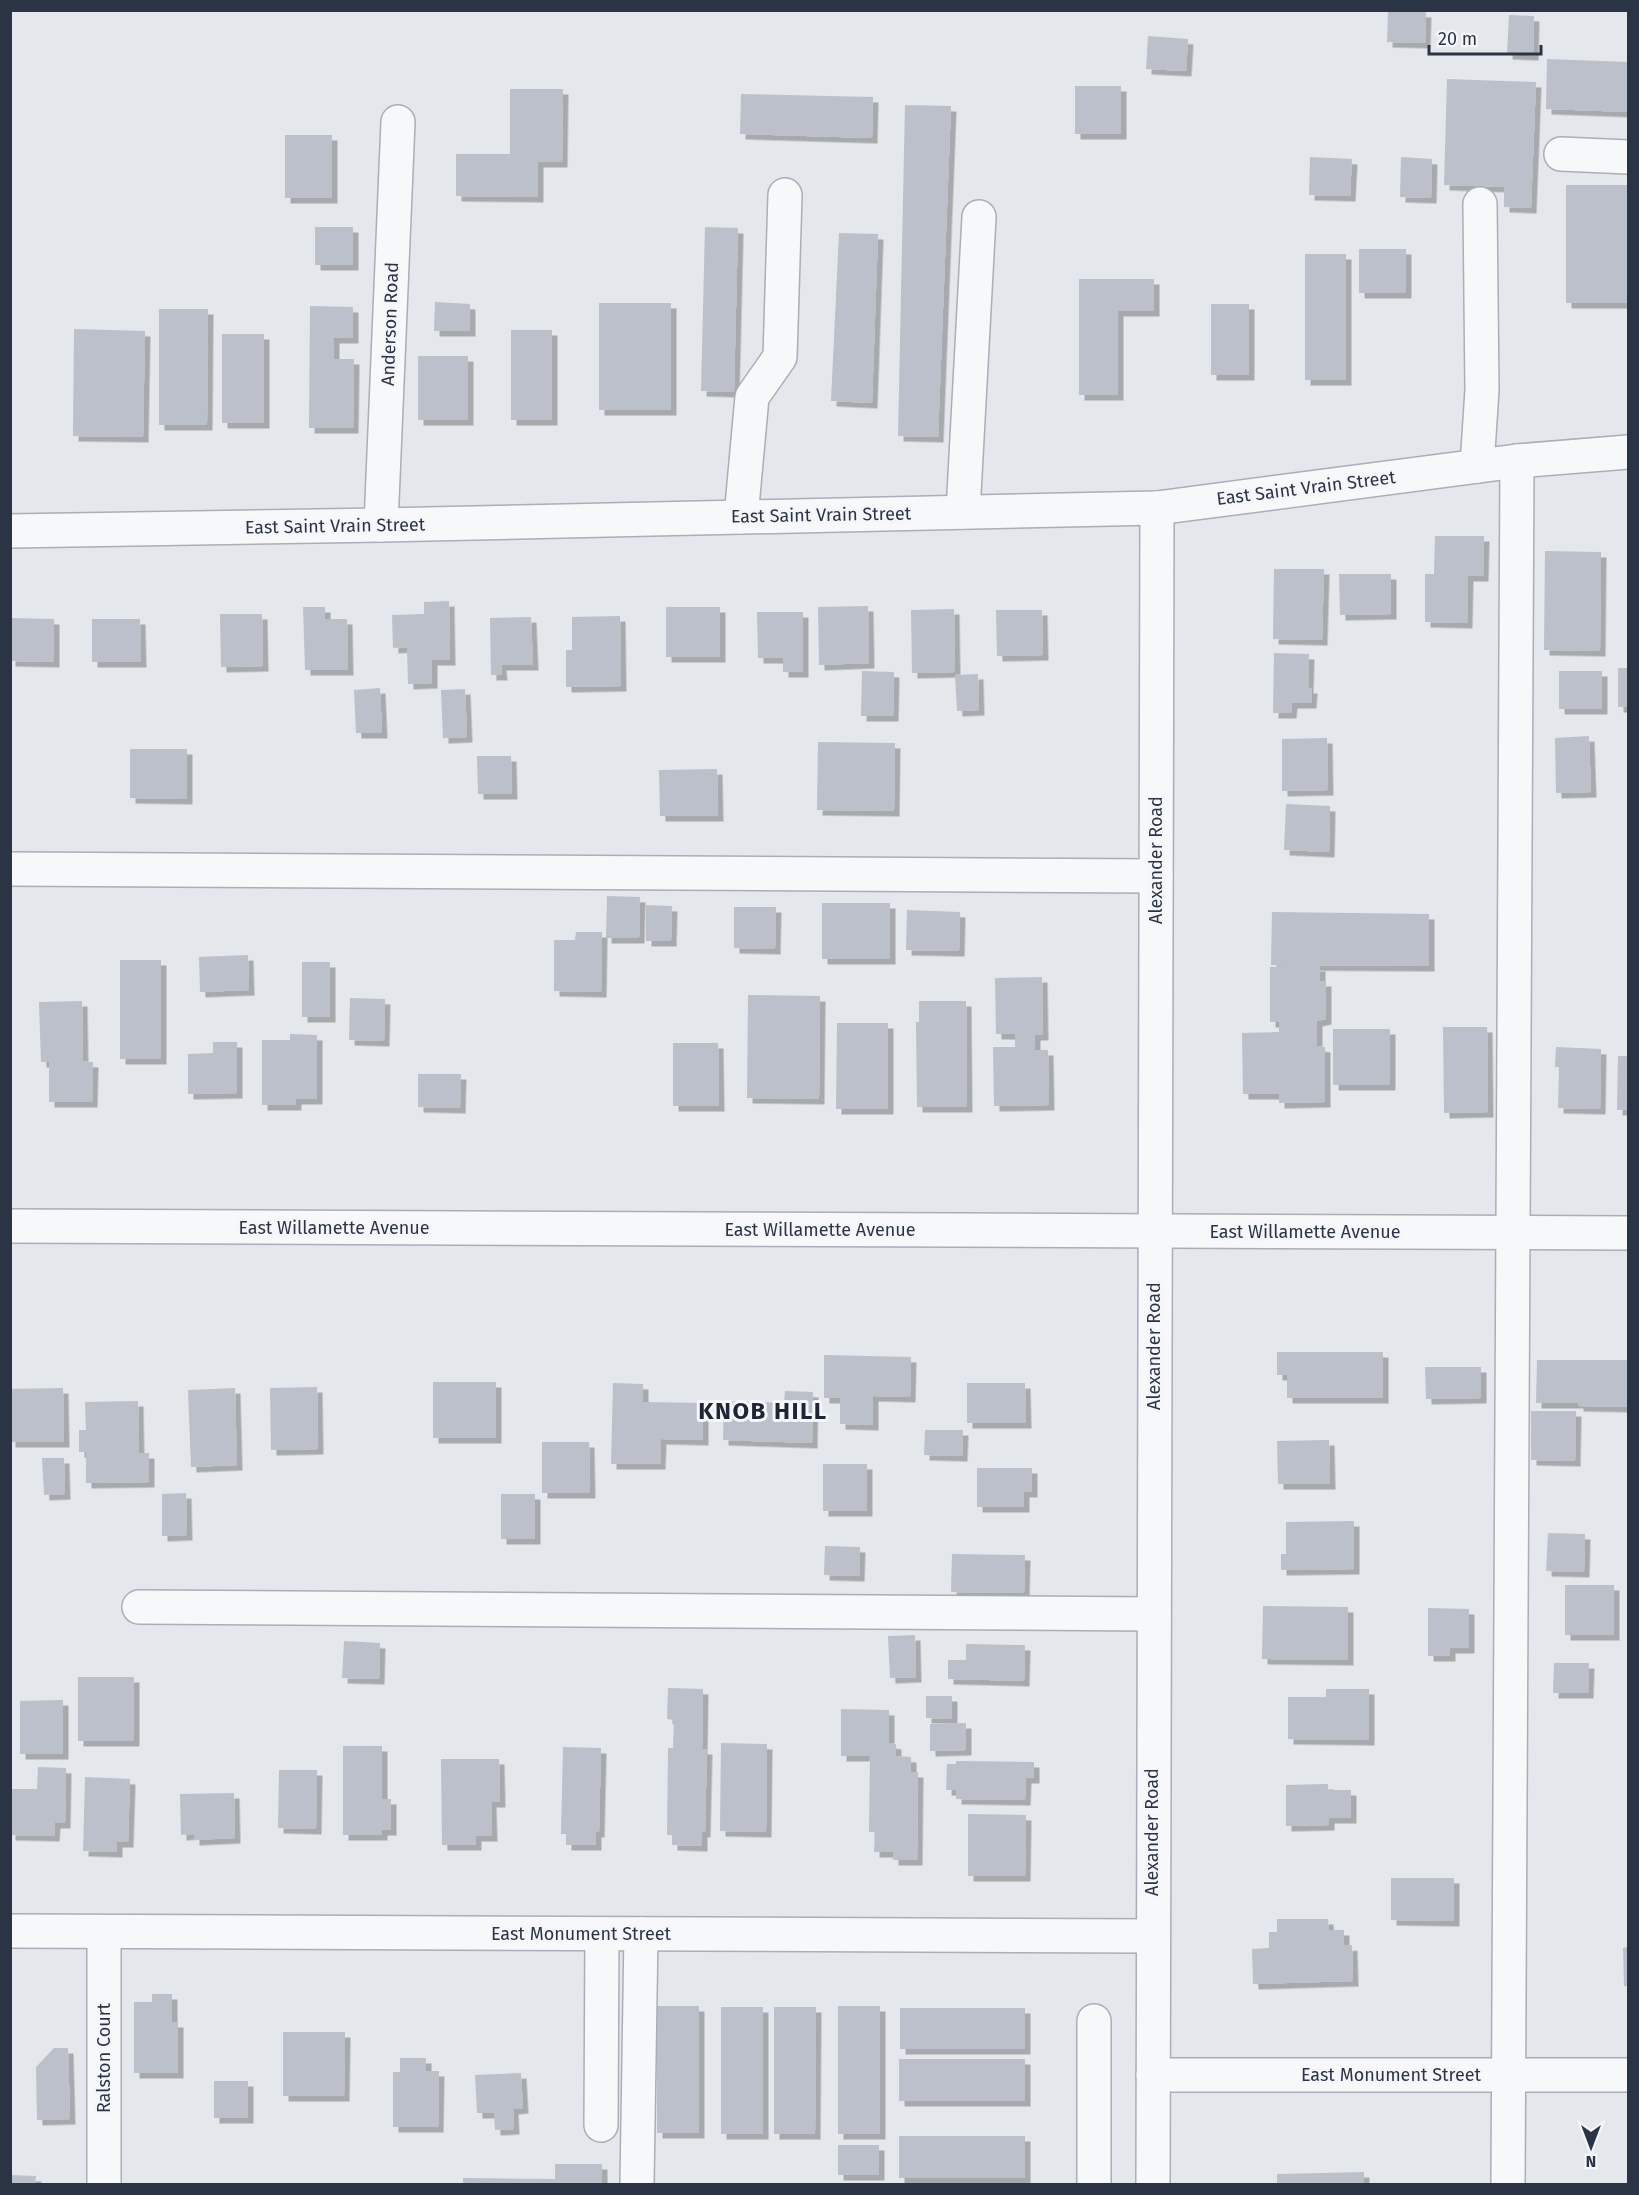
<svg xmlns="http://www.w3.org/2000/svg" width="1639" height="2195" font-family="'Fira Sans',sans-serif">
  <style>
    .building { fill: #bbc0ca; filter: url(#shadow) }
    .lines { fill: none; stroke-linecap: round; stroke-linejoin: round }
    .minor-casing { stroke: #a9aeb7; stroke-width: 36 }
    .minor { stroke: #f7f8fa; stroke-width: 33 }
    .labels { text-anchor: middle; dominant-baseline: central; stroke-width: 6; stroke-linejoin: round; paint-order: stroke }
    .street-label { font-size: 18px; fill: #2b3445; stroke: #f4f6f9 }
    .district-label { font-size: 24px; font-weight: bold; letter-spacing: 1.5px; fill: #1d2536; stroke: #f4f6f9 }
  </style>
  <defs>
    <filter id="shadow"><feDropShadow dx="5.5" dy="5.5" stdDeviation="0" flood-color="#0004"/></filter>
  </defs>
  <rect width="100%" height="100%" fill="#e4e7ec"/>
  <g class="building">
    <path d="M1388 11 1426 12 1425 43 1387 42Z"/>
    <path d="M1509 15 1534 16 1533 55 1507 54Z"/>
    <path d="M1148 36 1188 39 1186 71 1146 69Z"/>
    <path d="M1547 59 1628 62V112L1546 109Z"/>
    <path d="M1447 79 1536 82 1531 208 1504 207V187L1444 185Z"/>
    <rect x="1075" y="86" width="46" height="48"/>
    <path d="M510 89H563L562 162H538V197L456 196V154H510Z"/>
    <path d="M741 94 873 97 872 138 740 134Z"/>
    <path d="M905 105 951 106 938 437 898 436Z"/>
    <rect x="285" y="135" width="47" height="63"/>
    <path d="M1310 157 1352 159 1350 196 1309 195Z"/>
    <path d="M1401 157 1432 159 1431 198 1400 197Z"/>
    <rect x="1566" y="185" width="62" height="118"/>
    <rect x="315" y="227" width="38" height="38"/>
    <path d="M705 227 738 228 734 392 701 391Z"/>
    <path d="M839 233 878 234 872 403 831 401Z"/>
    <rect x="1359" y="249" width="47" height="44"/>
    <rect x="1305" y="254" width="41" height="126"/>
    <path d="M1079 279H1154V311H1118V395H1079Z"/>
    <path d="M435 302 470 304V331H434Z"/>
    <rect x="599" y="303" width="72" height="107"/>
    <rect x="1211" y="304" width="38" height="71"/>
    <path d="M310 306 353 307V338H334V359H354L353 428H309Z"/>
    <path d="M159 309H208L207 425H159Z"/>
    <path d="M74 329 145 331 143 437 73 436Z"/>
    <rect x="511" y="330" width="41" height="90"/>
    <rect x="222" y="334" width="42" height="89"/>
    <rect x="418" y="356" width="50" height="64"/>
    <path d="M1435 536H1484L1483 576H1468L1467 623 1425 622V574H1434Z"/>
    <path d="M1545 551 1601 552 1600 651 1544 650Z"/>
    <path d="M1274 569H1324L1322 640 1273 639Z"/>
    <path d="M1339 574H1391V614L1340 615Z"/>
    <path d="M449 601 450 660H432V683L408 684 407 647 393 648 392 615 424 614V602Z"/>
    <path d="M868 606 869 663 819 665 818 607Z"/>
    <path d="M303 607H325V619H347L348 670H305Z"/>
    <rect x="666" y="607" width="54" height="50"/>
    <path d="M954 609 955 672 912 673 911 610Z"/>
    <path d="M996 610H1042L1043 655 997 656Z"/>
    <path d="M757 612H803V672H783V658H758Z"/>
    <path d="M220 614H262L263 666 221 667Z"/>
    <path d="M620 616 621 686 566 687V650H572V617Z"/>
    <path d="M531 617 533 665H501L502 675H491L490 618Z"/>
    <path d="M10 618 54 619V662L10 661Z"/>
    <path d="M92 619H140L141 662H92Z"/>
    <path d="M1274 653 1309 654 1308 688H1312L1311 703H1292L1291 713H1273Z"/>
    <rect x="1618" y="668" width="10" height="39"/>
    <path d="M862 671 894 672 893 716H861Z"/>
    <rect x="1559" y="671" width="43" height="38"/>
    <path d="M978 674 979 710 957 711 955 675Z"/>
    <path d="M380 688 382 733H356L354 690Z"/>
    <path d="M465 689 467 737 443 738 441 690Z"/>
    <path d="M1589 736 1591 792 1556 793 1555 738Z"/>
    <path d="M1327 738 1328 790 1282 791V739Z"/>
    <path d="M818 742 895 743 894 811 817 810Z"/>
    <path d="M130 749H187V799L130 798Z"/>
    <path d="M477 756H511L512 794H478Z"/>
    <path d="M717 769 718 816H660L659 770Z"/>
    <path d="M1286 804 1330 806 1329 852 1284 850Z"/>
    <path d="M607 896 640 897 639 938H606Z"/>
    <rect x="822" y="903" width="68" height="56"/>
    <path d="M646 905 672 906 671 941H646Z"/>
    <path d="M734 907H776L775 949 734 948Z"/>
    <path d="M907 910 960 912 959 951 906 950Z"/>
    <path d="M1272 912 1429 914V966L1271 965Z"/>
    <path d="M576 932H602L601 992 554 991V940H575Z"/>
    <path d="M248 955 249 990 200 992 199 957Z"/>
    <rect x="120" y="960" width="41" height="99"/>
    <rect x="302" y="962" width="28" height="55"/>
    <path d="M1320 966V981H1326V1019L1317 1021V1046L1325 1047V1102L1279 1103V1094H1243L1242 1033 1279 1032V1022H1270V967Z"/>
    <path d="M1042 977 1043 1035H1035V1050H1048L1049 1105 994 1106 993 1047H1015V1034H996L995 978Z"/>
    <path d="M748 995 820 996 819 1099 747 1098Z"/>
    <path d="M350 998 385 999 384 1041 349 1040Z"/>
    <path d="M82 1001 83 1061H73L93 1062 92 1102H49V1062H41L39 1002Z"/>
    <path d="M919 1001H966L967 1107H917L916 1022H919Z"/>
    <path d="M837 1023H888V1109H836Z"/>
    <path d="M1443 1027H1487L1488 1112 1444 1113Z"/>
    <rect x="1333" y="1029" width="57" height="56"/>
    <path d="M290 1034 317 1035V1099H296V1105H262V1040H290Z"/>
    <path d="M213 1042H237V1093L188 1094V1054L213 1053Z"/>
    <path d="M673 1043H718L719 1106H673Z"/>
    <path d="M1556 1047 1601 1049 1600 1109 1558 1108 1559 1067H1555Z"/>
    <path d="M1618 1056H1628V1110H1617Z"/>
    <path d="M418 1074H461L460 1108 418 1107Z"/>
    <path d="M1277 1352H1383V1398H1287V1375H1277Z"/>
    <path d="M824 1355 911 1357 910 1397 873 1396V1425L840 1424V1398H824Z"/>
    <path d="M1537 1360H1628V1407L1578 1406V1403H1536Z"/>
    <path d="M1425 1367H1481V1398L1426 1399Z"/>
    <rect x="433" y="1382" width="63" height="56"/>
    <path d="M613 1383 643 1384V1402L703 1403V1440L661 1439 660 1464H611Z"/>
    <path d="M967 1383H1025L1026 1423H967Z"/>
    <path d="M317 1387 318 1449 271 1450 270 1388Z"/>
    <path d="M63 1388 64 1442H10V1389Z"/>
    <path d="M235 1388 237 1465 191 1467 188 1390Z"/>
    <path d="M785 1391 813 1392 812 1443 723 1440 724 1401 784 1403Z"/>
    <path d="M138 1401 139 1453H149V1482L86 1483V1452H79V1430H86L85 1402Z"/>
    <path d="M1531 1411H1576L1575 1461 1531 1460Z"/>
    <path d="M925 1430H963L962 1456 924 1455Z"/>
    <path d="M1329 1440 1330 1484H1278L1277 1441Z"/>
    <path d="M542 1442H589L590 1493H542Z"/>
    <path d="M42 1458H64L65 1494 44 1495Z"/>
    <rect x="823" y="1464" width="44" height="47"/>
    <path d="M977 1468H1032V1492H1024V1507H977Z"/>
    <path d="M186 1493 187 1535 162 1536V1494Z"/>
    <rect x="501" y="1494" width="34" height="45"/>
    <path d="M1354 1521V1569L1281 1570V1554H1286V1522Z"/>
    <path d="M1548 1533 1585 1534 1584 1572 1546 1571Z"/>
    <path d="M825 1546 860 1547 859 1576 824 1575Z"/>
    <path d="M952 1554 1025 1555 1024 1593 951 1592Z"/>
    <rect x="1565" y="1585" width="49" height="50"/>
    <path d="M1263 1606 1348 1607V1660L1262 1659Z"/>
    <path d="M1428 1608 1469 1609V1648H1450V1656H1428Z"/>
    <path d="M915 1635 916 1677 890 1678 888 1636Z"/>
    <path d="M344 1641 380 1643 379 1679 342 1678Z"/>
    <path d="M966 1644 1025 1645 1024 1681 948 1679V1660H966Z"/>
    <path d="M1554 1663H1589L1588 1693H1553Z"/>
    <rect x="78" y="1677" width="56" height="64"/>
    <path d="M668 1688 703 1689 702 1749H707L705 1832H702V1846L672 1845V1835H667L668 1748H673L674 1720 667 1719Z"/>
    <path d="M1326 1689H1369V1740L1288 1739V1697H1326Z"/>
    <path d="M926 1696H952V1719L926 1718Z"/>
    <path d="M63 1700V1754H20V1701Z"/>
    <path d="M841 1709 889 1710V1743L896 1744V1756L911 1757V1772H918L917 1860H893V1852H874L875 1832H869L870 1756H841Z"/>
    <path d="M966 1723V1750L930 1751V1724Z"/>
    <path d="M721 1743 767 1744 766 1832 720 1831Z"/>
    <path d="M343 1746H382V1799H391V1830H382V1835H343Z"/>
    <path d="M563 1747 601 1748 599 1832H596V1845H566V1834H561Z"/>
    <path d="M441 1759H499L500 1802H491L492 1836H476V1845H442Z"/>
    <path d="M956 1761 1034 1762V1778H1026L1025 1800 956 1799V1790H946L947 1764H956Z"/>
    <path d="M38 1767 66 1768 65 1823H55L54 1836 10 1835V1789H37Z"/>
    <path d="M279 1770H317L316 1829 278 1828Z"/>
    <path d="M85 1777 130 1779 128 1842H117V1852L83 1851Z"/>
    <path d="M1328 1784V1790H1351V1818H1329V1825L1286 1826V1785Z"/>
    <path d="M234 1793 235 1838 194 1840V1834L181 1835 180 1794Z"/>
    <path d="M968 1814 1026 1815 1025 1876H968Z"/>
    <path d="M1391 1878H1454V1921L1391 1920Z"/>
    <path d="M1277 1919H1328L1329 1930H1344V1946L1352 1945 1353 1981 1253 1984 1252 1949 1269 1948V1932H1277Z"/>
    <path d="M1628 1947V1986H1624L1623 1948Z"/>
    <path d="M152 1994H172V2022H178V2073H134V2002H152Z"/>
    <rect x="657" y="2006" width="42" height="127"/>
    <rect x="838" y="2006" width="42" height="128"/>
    <rect x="721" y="2007" width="42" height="127"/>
    <path d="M774 2007H816L815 2134H774Z"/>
    <rect x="900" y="2008" width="125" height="41"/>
    <path d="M283 2032H345L344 2096H283Z"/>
    <path d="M54 2048H68L70 2119 37 2120 36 2067Z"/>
    <path d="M400 2058H426V2071H439L438 2127H393V2072H400Z"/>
    <rect x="899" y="2059" width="126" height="42"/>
    <path d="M521 2073 523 2108 513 2109 514 2129 495 2130 494 2113H477L475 2075Z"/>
    <rect x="214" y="2081" width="34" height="37"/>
    <rect x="899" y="2136" width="126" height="42"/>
    <rect x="838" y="2145" width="41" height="30"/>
    <path d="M555 2164H602V2184H463V2178L555 2179Z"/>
    <path d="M1364 2172V2184H1277V2174Z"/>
    <path d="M10 2175 36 2176 35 2184H10Z"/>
  </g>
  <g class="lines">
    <defs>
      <g id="minor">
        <path d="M1561 154 1628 157"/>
        <path d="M1477 466 1482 390 1480 204"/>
        <path d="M963 512 979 217"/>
        <path d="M741 517 752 397 780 357 785 195"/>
        <path d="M381 525 398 122"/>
        <path d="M10 531 381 525 1157 508 1517 461 1628 452"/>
        <path d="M10 869 1156 876"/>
        <path d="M10 1226 1628 1233"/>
        <path d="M139 1607 1153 1614"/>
        <path d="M10 1931 1152 1936"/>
        <path d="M1094 2021V2184"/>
        <path d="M1153 2075H1628"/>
        <path d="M601 2125 602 1934"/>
        <path d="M104 2184V1932"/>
        <path d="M637 2184 641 1934"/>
        <path d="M1153 2184 1157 508"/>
        <path d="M1508 2184 1517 461"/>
      </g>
    </defs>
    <use href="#minor" class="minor-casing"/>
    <use href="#minor" class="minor"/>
  </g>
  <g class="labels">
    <g class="street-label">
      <text transform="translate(390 324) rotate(-88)">Anderson Road</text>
      <text transform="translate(1306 488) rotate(-7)">East Saint Vrain Street</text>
      <text transform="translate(821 515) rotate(-1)">East Saint Vrain Street</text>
      <text transform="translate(335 526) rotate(-1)">East Saint Vrain Street</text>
      <text transform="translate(1156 860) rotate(-90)">Alexander Road</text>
      <text x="334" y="1228">East Willamette Avenue</text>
      <text x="820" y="1230">East Willamette Avenue</text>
      <text x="1305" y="1232">East Willamette Avenue</text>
      <text transform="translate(1154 1346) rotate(-90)">Alexander Road</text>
      <text transform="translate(1152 1832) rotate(-90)">Alexander Road</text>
      <text x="581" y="1934">East Monument Street</text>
      <text transform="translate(104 2058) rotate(-90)">Ralston Court</text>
      <text x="1391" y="2075">East Monument Street</text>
    </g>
    <g class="district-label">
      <text x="763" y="1411">KNOB HILL</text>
    </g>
  </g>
  <rect width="1639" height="2195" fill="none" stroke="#2b3445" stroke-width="24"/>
  <g transform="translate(1591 2147) rotate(180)" stroke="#f4f6f9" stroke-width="4.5" paint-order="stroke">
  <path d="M0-4.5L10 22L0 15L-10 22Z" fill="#2b3445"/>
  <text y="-9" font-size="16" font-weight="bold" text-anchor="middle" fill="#2b3445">N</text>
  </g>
  <path d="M1429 45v9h112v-9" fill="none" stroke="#2b3445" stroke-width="3"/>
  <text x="1438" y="45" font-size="18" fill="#2b3445" stroke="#f4f6f9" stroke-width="4.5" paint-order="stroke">20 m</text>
</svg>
